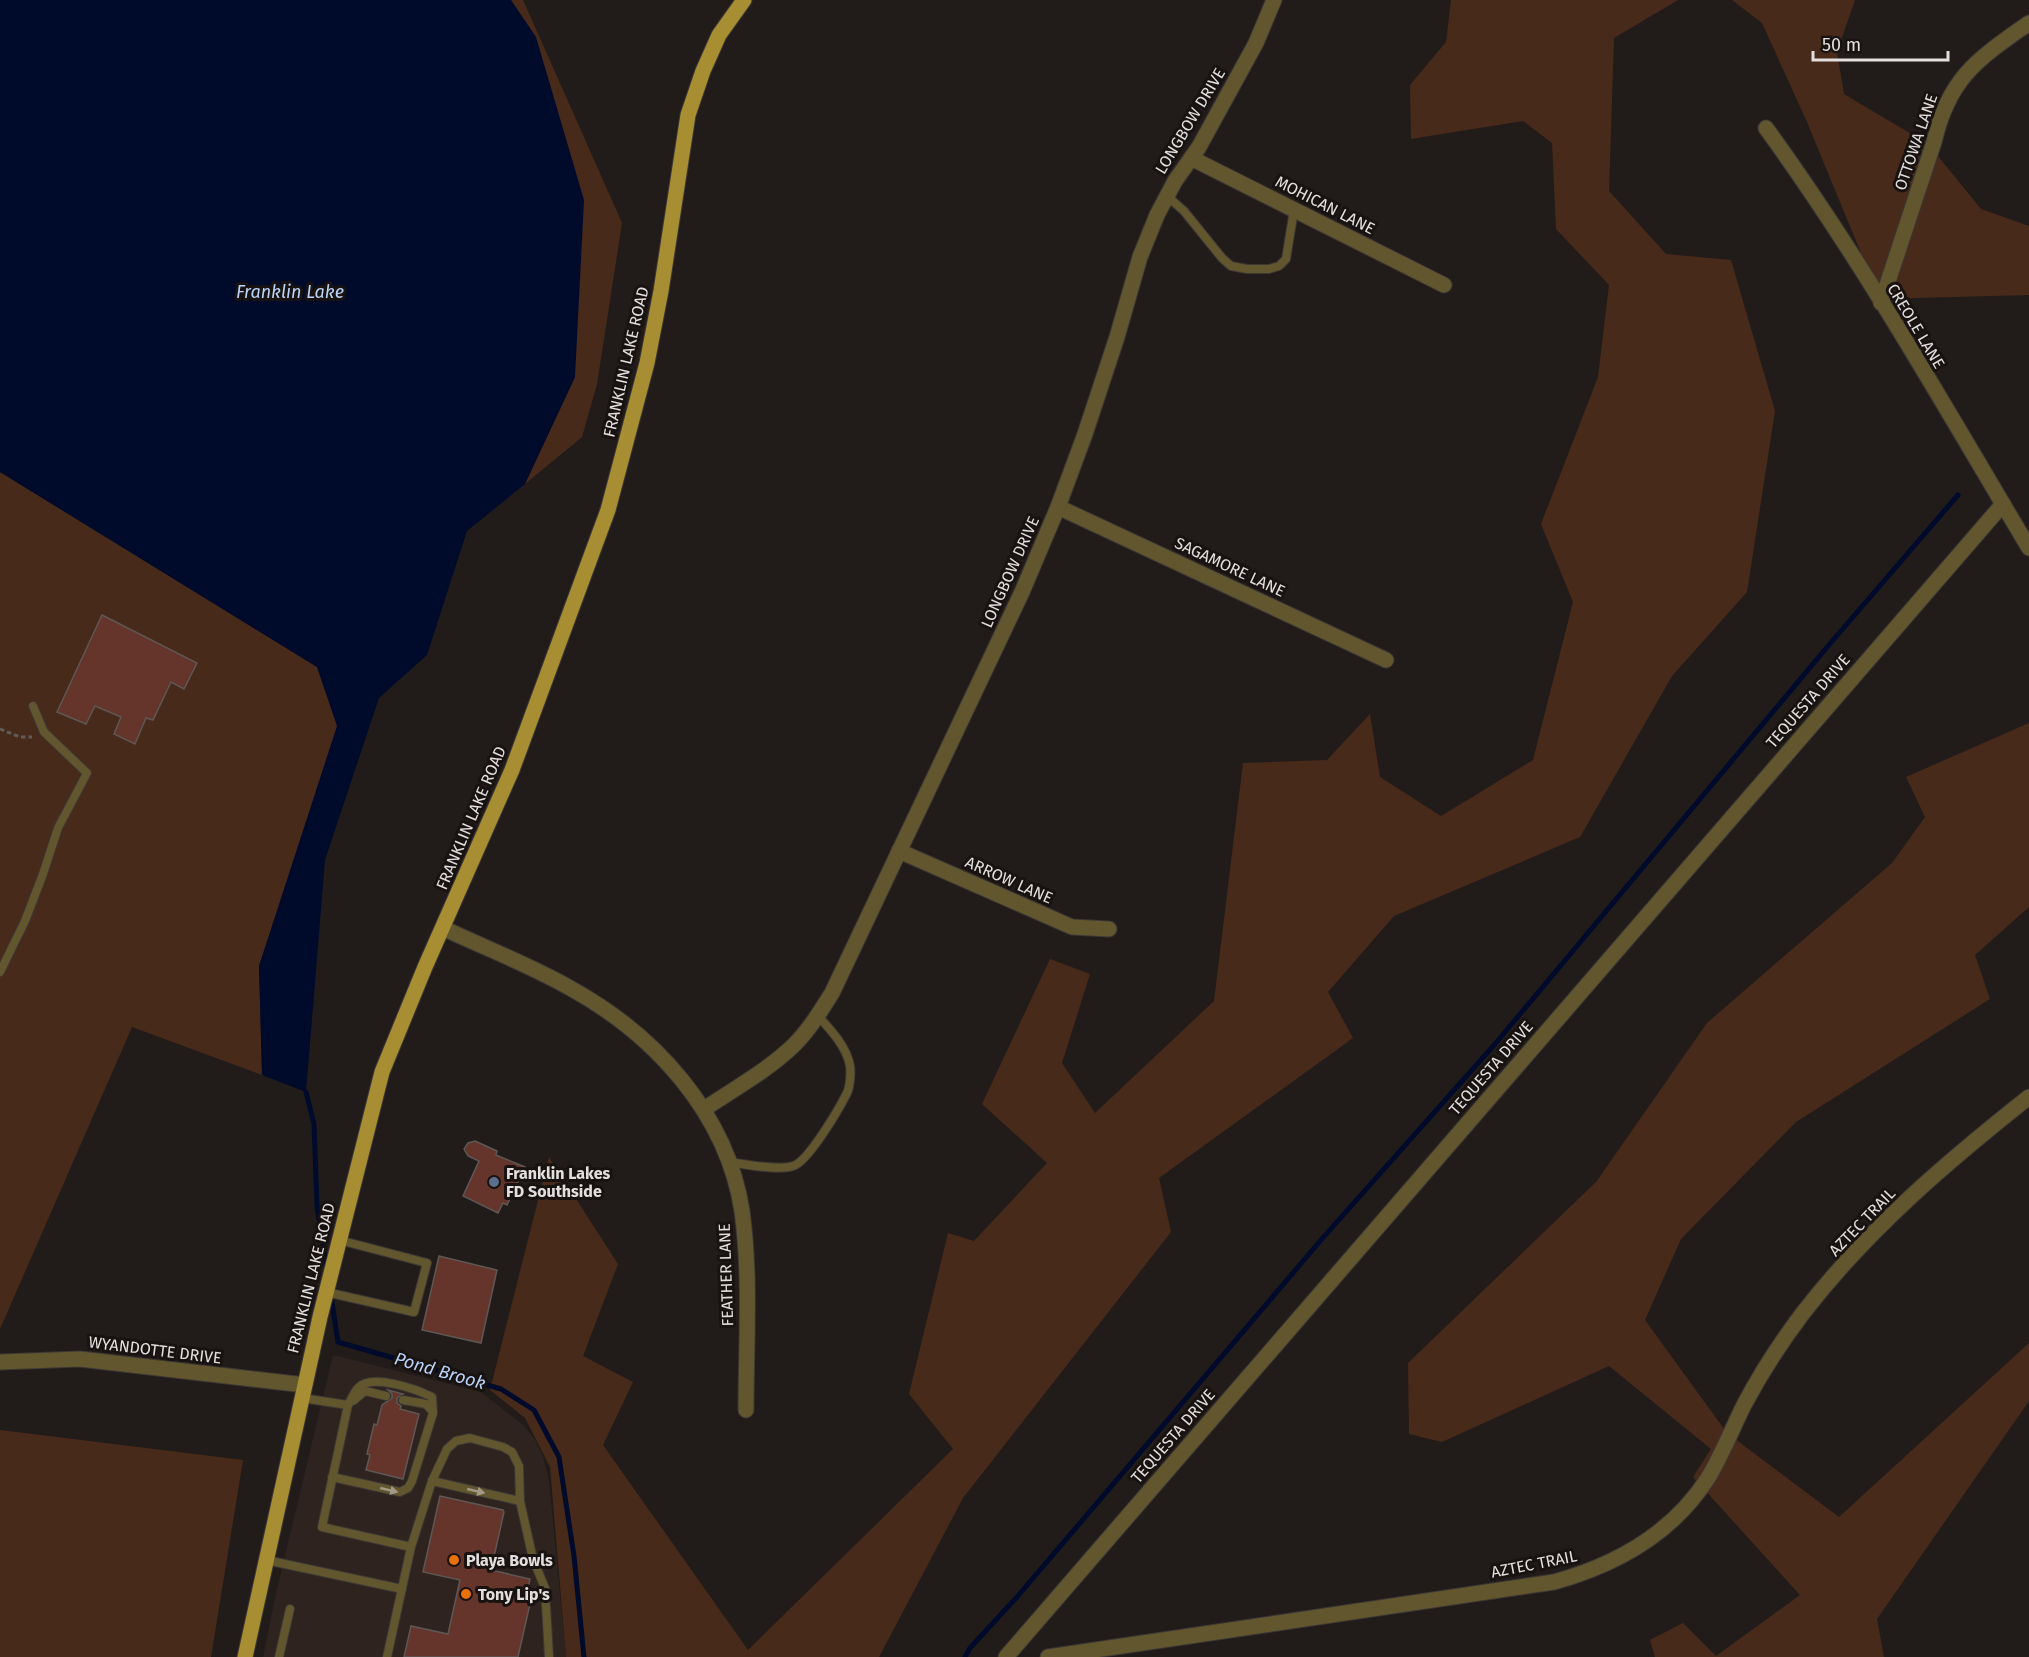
<svg xmlns="http://www.w3.org/2000/svg" width="2029" height="1657" font-family="'Fira Sans',sans-serif">
  <style>
    .built { fill: #2e231e }
    .green { fill: #482a1a }
    .water { fill: #000a2b }
    .lines { fill: none; stroke-linecap: round; stroke-linejoin: round }
    .stream { stroke: #000a2b; stroke-width: 5 }
    .building { fill: #65352b; stroke: #5d5755; stroke-width: 1.5 }
    .lane-casing { stroke: #3c3735; stroke-width: 10 }
    .street-casing { stroke: #3c3735; stroke-width: 17 }
    .primary-casing { stroke: #3c3735; stroke-width: 17 }
    .path { stroke: #605c5a; stroke-width: 3; stroke-dasharray: 4.5 3; stroke-linecap: butt }
    .lane { stroke: #61562e; stroke-width: 8 }
    .street { stroke: #61562e; stroke-width: 15 }
    .primary { stroke: #a78e33; stroke-width: 15 }
    .oneway { fill: #a29a86 }
    .service-dot { fill: #5c6f8a; stroke: #181311; stroke-width: 2 }
    .food-dot { fill: #e8710a; stroke: #181311; stroke-width: 2 }
    .labels { text-anchor: middle; dominant-baseline: central; stroke-width: 6; stroke-linejoin: round; paint-order: stroke }
    .street-label { font-size: 16px; fill: #e3dfde; stroke: #181311 }
    .poi-label { font-size: 16px; font-weight: bold; fill: #e3dfde; stroke: #181311; text-anchor: start }
    .water-label { font-size: 18px; font-style: italic; fill: #b9d3fb; stroke: #181311 }
  </style>
  <rect width="100%" height="100%" fill="#211c1a"/>
  <path class="built" d="M333 1355 481 1392 522 1424 534 1438 543 1456 549 1480 566 1657H263L276 1593Z"/>
  <g class="green">
    <path d="M511 0H523L622 223 597 384 582 437 525 484 575 377Z"/>
    <path d="M1451 0H1678L1614 38 1609 191 1666 254 1731 260 1775 411 1747 592 1672 676 1580 837 1394 916 1328 992 1353 1038 1159 1178 1171 1232 963 1498 879 1657H566L550 1467 525 1418 490 1390 549 1157 618 1264 583 1356 633 1382 603 1445 748 1650 953 1449 909 1394 948 1233 974 1241 1047 1163 982 1104 1050 959 1090 974 1062 1063 1095 1113 1214 1001 1243 763 1327 760 1370 714 1380 777 1441 816 1533 760 1573 602 1541 524 1598 377 1609 285 1556 229 1552 143 1523 121 1411 139 1410 85 1446 42Z"/>
    <path d="M1732 0H1855L1837 52 1844 94 1928 144 1981 209 2029 226V295L1880 299 1807 122 1762 23Z"/>
    <path d="M0 472 317 667 338 726 259 966 262 1075 132 1027 0 1329Z"/>
    <path d="M2029 723V907L1975 955 1990 999 1796 1122 1681 1239 1645 1320 1727 1433 1839 1517 2029 1343V1401L1877 1619 1884 1657H1655L1650 1640 1683 1623 1716 1656 1800 1595 1693 1477 1711 1449 1609 1366 1442 1442 1409 1434 1408 1363 1596 1182 1707 1023 1892 863 1925 817 1906 777Z"/>
    <path d="M0 1430 243 1460 211 1657H0Z"/>
  </g>
  <path class="water" d="M0 0H511L536 37 584 200 575 377 525 484 467 531 427 655 379 698 325 860 306 1092 262 1075 259 966 337 726 317 667 0 472Z"/>
  <g class="lines">
    <g class="stream">
      <path d="M306 1092 314 1124 317 1206 327 1269"/>
      <path d="M331 1296 338 1342 501 1389 534 1410 559 1457 574 1556 584 1657"/>
      <path d="M965 1657 970 1648 1017 1597 1321 1240 1495 1044 1828 646 1958 495"/>
    </g>
  </g>
  <g class="building">
    <path d="M102 615 197 663 184 689 171 682 153 720 146 718 135 744 114 734 121 717 95 706 86 724 57 712Z"/>
    <path d="M475 1141 497 1151 496 1155 525 1167 507 1205 503 1203 498 1213 463 1196 479 1161 468 1156 464 1149 468 1143Z"/>
    <path d="M439 1256 497 1270 481 1343 422 1330Z"/>
    <path d="M388 1390 403 1394 397 1398V1403L401 1406 400 1409 419 1414 403 1479 366 1470 370 1455 367 1454 374 1424 377 1425 382 1405 392 1398V1394Z"/>
    <path d="M440 1496 503 1510 504 1512 491 1570 530 1579 527 1593 532 1595 518 1657H404L411 1626 448 1634 460 1580 423 1572Z"/>
  </g>
  <g class="lines">
    <defs>
      <g id="lane">
        <path d="M1167 196 1184 211 1222 258 1231 266 1247 269H1269L1279 266 1286 259 1294 210"/>
        <path d="M0 972 25 921 43 874 58 828 87 773 44 732 33 706"/>
        <path d="M729 1162C744 1164 779 1171 793 1166 808 1162 839 1109 847 1093 850 1087 851 1073 850 1066 847 1047 830 1029 818 1016"/>
        <path d="M326 1292 414 1312 427 1263 339 1240"/>
        <path d="M302 1398 348 1405 322 1527 411 1547"/>
        <path d="M403 1400 426 1404 433 1412"/>
        <path d="M353 1401 365 1391 386 1396"/>
        <path d="M332 1477 400 1492 408 1488 412 1481 433 1413 432 1397C416 1389 371 1373 358 1388 354 1392 351 1400 348 1405"/>
        <path d="M432 1481 520 1501"/>
        <path d="M266 1560 402 1589"/>
        <path d="M279 1657 290 1609"/>
        <path d="M387 1657 411 1547 432 1481 447 1449 456 1441 470 1438 503 1447 512 1452 519 1466 520 1501 533 1559 545 1588 549 1657"/>
      </g>
      <g id="street">
        <path d="M1766 128C1862 260 1945 407 2029 548"/>
        <path d="M1191 158 1444 285"/>
        <path d="M1881 303 1934 142C1949 77 1978 59 2029 23"/>
        <path d="M1058 507 1386 660"/>
        <path d="M899 851 1072 927 1109 929"/>
        <path d="M443 928C485 948 530 965 570 988 654 1034 727 1113 742 1211 751 1276 746 1344 746 1410"/>
        <path d="M704 1109C734 1089 767 1071 794 1045 809 1030 820 1012 832 993L1022 592 1058 507 1085 434 1117 337 1140 257 1157 215 1175 181 1199 147 1256 43 1274 0"/>
        <path d="M0 1362 80 1359 305 1385"/>
        <path d="M1006 1657 2003 504"/>
        <path d="M1048 1657 1554 1582C1616 1565 1672 1534 1708 1478 1722 1455 1732 1429 1744 1405 1761 1373 1781 1342 1803 1313 1867 1230 1947 1162 2029 1097"/>
      </g>
      <path id="primary" d="M245 1657 320 1317 382 1072 425 967 512 770 608 510 647 363 661 291 688 115 703 71 719 35 744 0"/>
    </defs>
    <use href="#lane" class="lane-casing"/>
    <use href="#street" class="street-casing"/>
    <use href="#primary" class="primary-casing"/>
    <path class="path" d="M0 729 20 737H32"/>
    <use href="#lane" class="lane"/>
    <use href="#street" class="street"/>
    <use href="#primary" class="primary"/>
  </g>
  <defs><path id="oneway-solid" d="M-6-.8H1V-3.2L6.5 0L1 3.2V.8H-6Z" transform="scale(1.5)"/></defs>
  <g class="oneway">
    <use href="#oneway-solid" transform="translate(389 1490) rotate(13)"/>
    <use href="#oneway-solid" transform="translate(476 1491) rotate(13)"/>
  </g>
  <circle class="service-dot" cx="494" cy="1182" r="6"/>
  <g class="food-dot">
    <circle cx="454" cy="1560" r="6"/>
    <circle cx="466" cy="1594" r="6"/>
  </g>
  <g class="labels">
    <g class="street-label">
      <text transform="translate(1190 121) rotate(-59)">LONGBOW DRIVE</text>
      <text transform="translate(1916 142) rotate(-71)">OTTOWA LANE</text>
      <text transform="translate(1325 205) rotate(27)">MOHICAN LANE</text>
      <text transform="translate(1916 326) rotate(59)">CREOLE LANE</text>
      <text transform="translate(626 362) rotate(-77)">FRANKLIN LAKE ROAD</text>
      <text transform="translate(1230 567) rotate(25)">SAGAMORE LANE</text>
      <text transform="translate(1010 572) rotate(-66)">LONGBOW DRIVE</text>
      <text transform="translate(1808 701) rotate(-49)">TEQUESTA DRIVE</text>
      <text transform="translate(471 818) rotate(-67)">FRANKLIN LAKE ROAD</text>
      <text transform="translate(1009 880) rotate(24)">ARROW LANE</text>
      <text transform="translate(1491 1068) rotate(-49)">TEQUESTA DRIVE</text>
      <text transform="translate(1862 1222) rotate(-46)">AZTEC TRAIL</text>
      <text transform="translate(726 1275) rotate(-92)">FEATHER LANE</text>
      <text transform="translate(311 1278) rotate(-76)">FRANKLIN LAKE ROAD</text>
      <text transform="translate(155 1350) rotate(7)">WYANDOTTE DRIVE</text>
      <text transform="translate(1173 1436) rotate(-49)">TEQUESTA DRIVE</text>
      <text transform="translate(1534 1564) rotate(-11)">AZTEC TRAIL</text>
    </g>
    <g class="poi-label">
      <text x="506" y="1173">Franklin Lakes<tspan x="506" dy="18">FD Southside</tspan></text>
      <text x="466" y="1560">Playa Bowls</text>
      <text x="478" y="1594">Tony Lip's</text>
    </g>
    <g class="water-label">
      <text x="290" y="292">Franklin Lake</text>
      <text transform="translate(440 1371) rotate(16)">Pond Brook</text>
    </g>
  </g>
  <path d="M1813 51v9h135v-9" fill="none" stroke="#e3dfde" stroke-width="3"/>
  <text x="1822" y="51" font-size="18" fill="#e3dfde" stroke="#181311" stroke-width="4.5" paint-order="stroke">50 m</text>
</svg>
